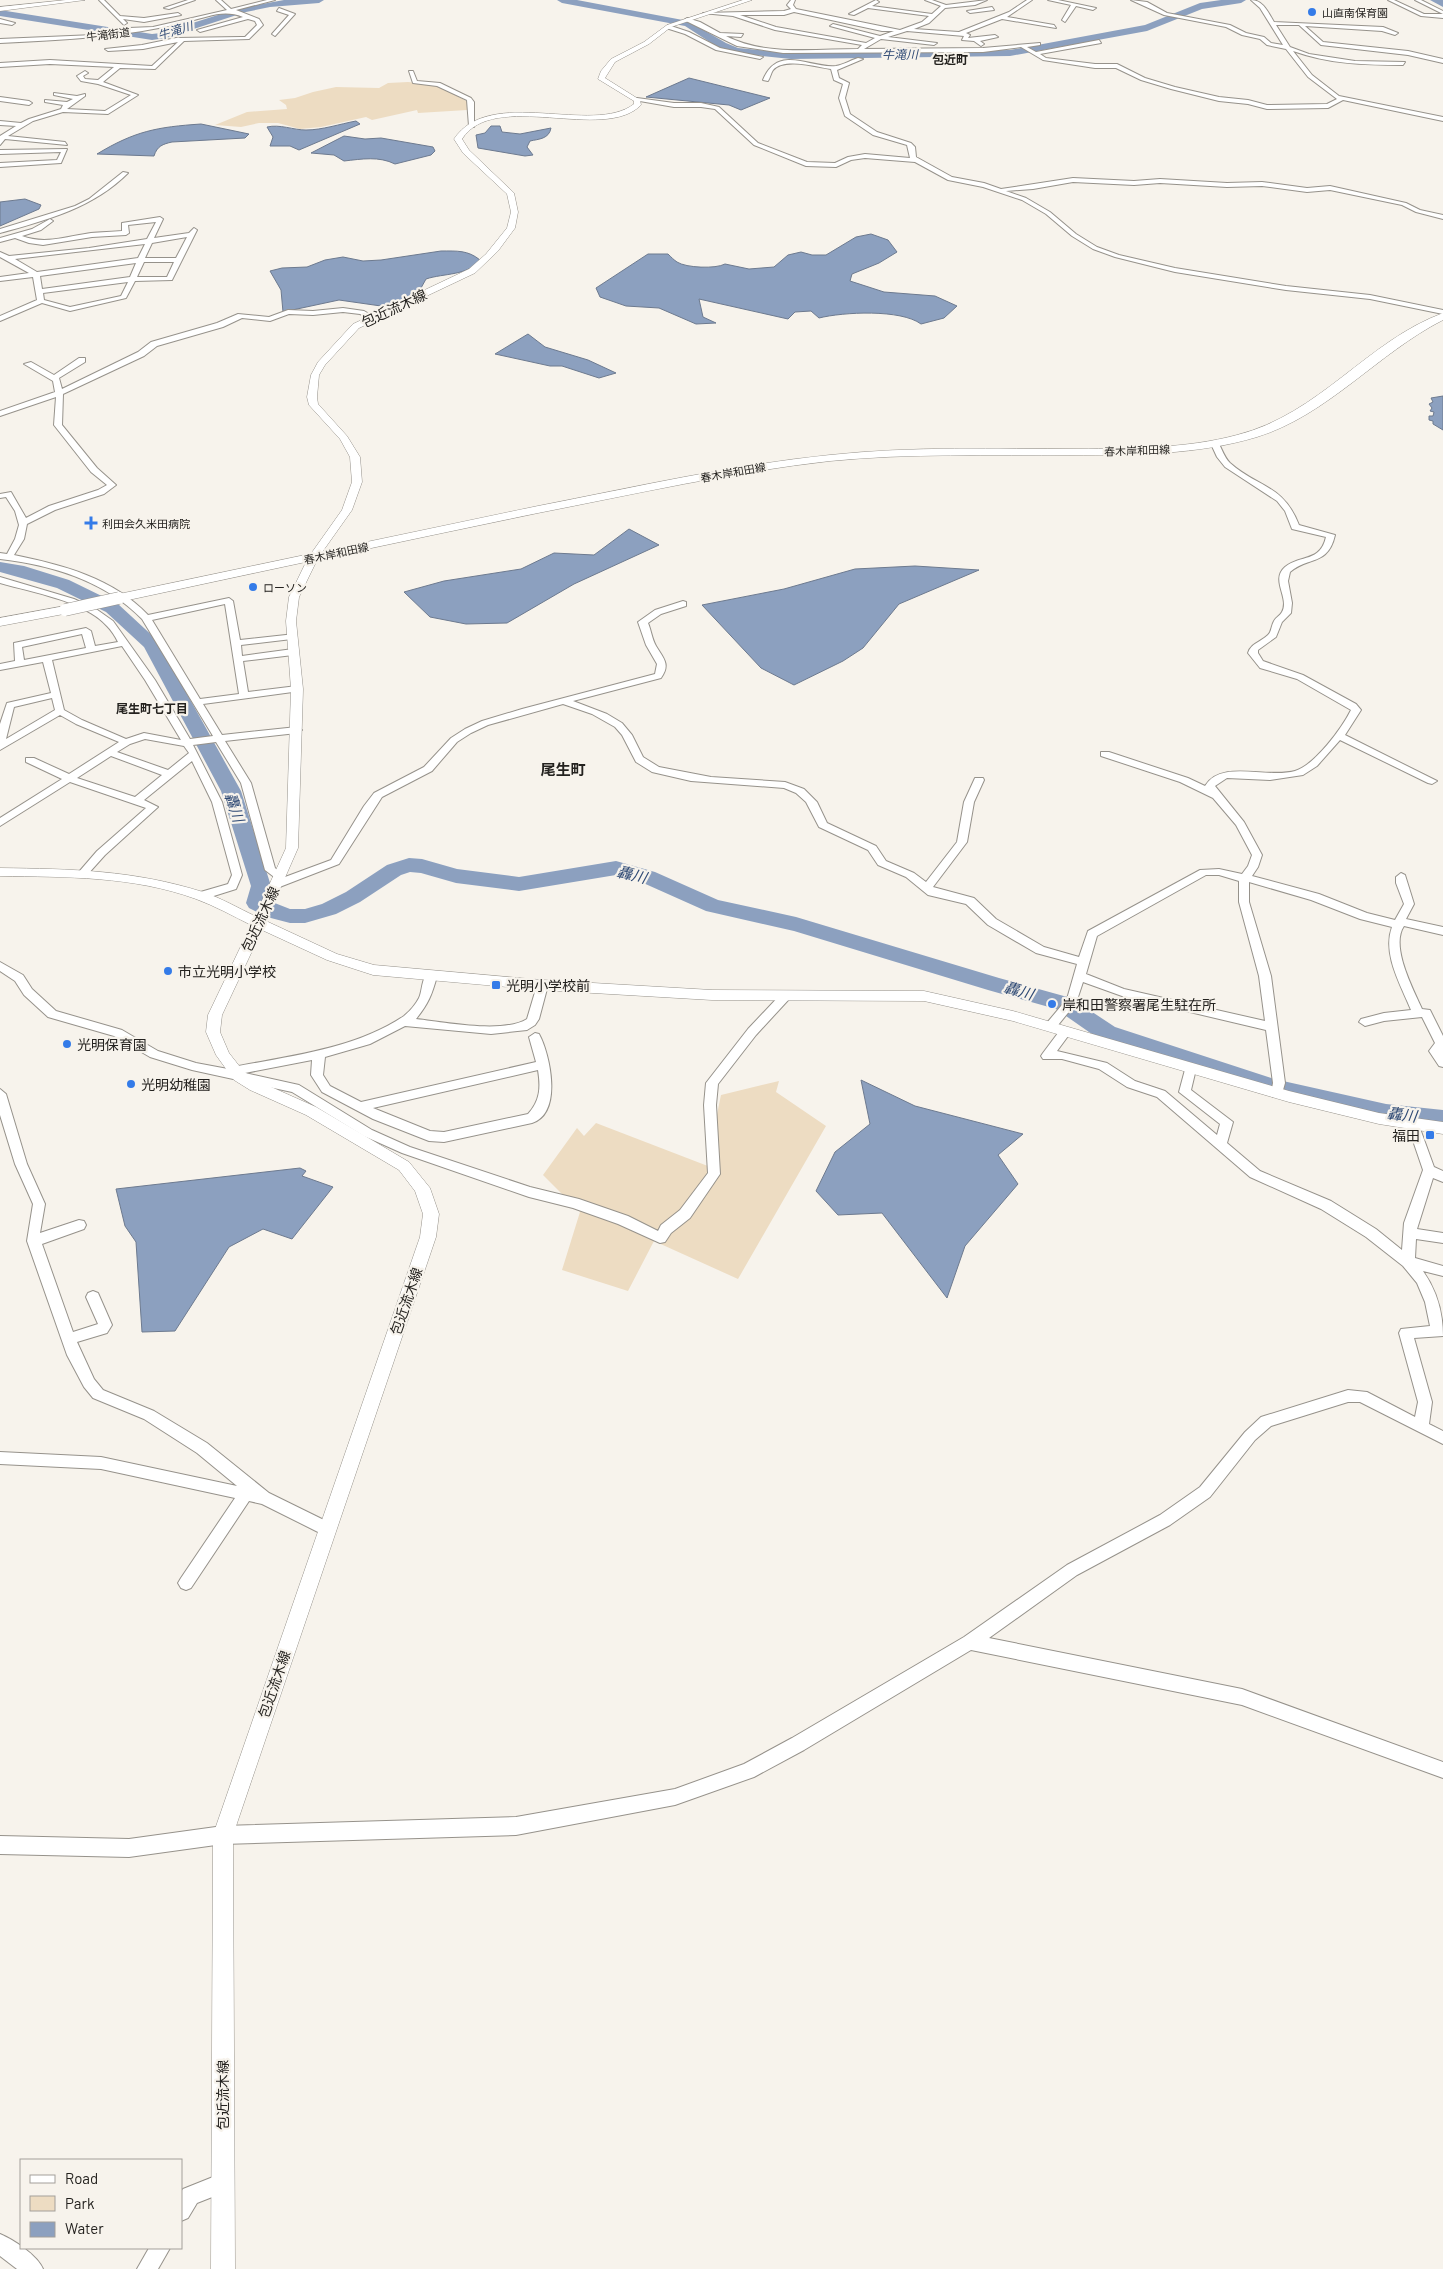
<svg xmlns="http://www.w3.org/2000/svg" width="1443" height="2269" font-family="Barlow,'Noto Sans JP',sans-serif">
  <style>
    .green { fill: #eddcc2 }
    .water { fill: #8ca0bf; stroke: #6d7a8f }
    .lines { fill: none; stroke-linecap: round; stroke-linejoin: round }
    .river { fill: #8ca0bf; fill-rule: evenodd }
    .minor-casing { stroke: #96928b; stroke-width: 2 }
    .tertiary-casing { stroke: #96928b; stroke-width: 1 }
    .secondary-casing { stroke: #96928b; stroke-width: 1 }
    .minor { fill: #fff; fill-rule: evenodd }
    .tertiary { fill: #fff; fill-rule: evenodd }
    .secondary { fill: #fff; fill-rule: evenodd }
    .secondary-bridge-casing { stroke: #96928b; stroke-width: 13; stroke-linecap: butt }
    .secondary-bridge { stroke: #fff; stroke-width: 12 }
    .poi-dot { fill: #347be8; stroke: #f7f3ec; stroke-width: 2 }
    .labels { text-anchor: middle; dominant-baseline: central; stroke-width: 4.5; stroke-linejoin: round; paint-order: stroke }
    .far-poi-label { font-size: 11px; fill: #24221f; stroke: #f7f3ec; text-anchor: start }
    .far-street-label { font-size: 11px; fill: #24221f; stroke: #f7f3ec }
    .far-water-label { font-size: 12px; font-style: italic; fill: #2e4974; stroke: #f7f3ec }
    .far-neighbourhood-label { font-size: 12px; font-weight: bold; fill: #24221f; stroke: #f7f3ec }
    .street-label { font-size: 14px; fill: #24221f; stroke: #f7f3ec }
    .poi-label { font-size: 14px; fill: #24221f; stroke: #f7f3ec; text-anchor: start }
    .neighbourhood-label { font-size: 15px; font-weight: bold; fill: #24221f; stroke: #f7f3ec }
    .water-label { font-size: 15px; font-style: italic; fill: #2e4974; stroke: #f7f3ec }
  </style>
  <rect width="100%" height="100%" fill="#f7f3ec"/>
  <g class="green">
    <path d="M408 82 437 85 468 102 467 110 418 113 417 110 372 120 366 117 321 127 300 129 278 123H259L241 127 215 125 247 112 287 109 286 105 279 100 295 98 313 92 336 87 379 88 388 83Z"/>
    <path d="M779 1081 776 1092 826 1126 738 1279 654 1241 628 1291 562 1270 580 1212 543 1175 577 1128 584 1136 596 1123 713 1168 715 1124 721 1095Z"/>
  </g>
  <g class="water">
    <path d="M689 78 770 98 741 110 729 105 646 97Z"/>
    <path d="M356 121 360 124 299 150 290 146H270L273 137 267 127C280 124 293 130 306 130 322 130 340 124 356 121Z"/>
    <path d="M201 124 249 134 245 138 172 142C163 144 157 146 154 156L97 154C135 131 157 127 201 124Z"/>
    <path d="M491 126H500L502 132 520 134 551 128C549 139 539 139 530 141L527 147 533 155 525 156 478 148 476 135 485 133Z"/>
    <path d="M344 136 365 139 381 138 433 147 435 151 431 155 395 164C379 156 362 159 344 161L334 155 311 153Z"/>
    <path d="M25 199 41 205 39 209 0 226V202Z"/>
    <path d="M871 234 888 240 897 252 879 263 852 274 850 281 884 292 935 296 957 306 944 318 921 324C901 309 843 312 819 318L811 311 795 312 788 319 699 299 703 317 716 323 696 324 659 308 626 306 600 297 596 288 648 254H668C671 257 674 260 677 262 686 268 716 269 725 264L749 269 774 267 788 255 801 252 812 255H826L856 237Z"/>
    <path d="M441 251C457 251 468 250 480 260 468 276 444 273 426 279L421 288 411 296 394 303 381 306 339 300 283 312 281 290 270 271 282 268 307 267 325 260 343 257 363 261 381 260Z"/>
    <path d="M528 334 545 347 588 360 616 373 599 378 562 366H550L495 354Z"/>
    <path d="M1443 396V430L1433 424V421L1429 420V416H1433L1434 412 1430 411 1432 408 1429 404 1433 402 1431 398Z"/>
    <path d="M629 529 659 545 574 584 507 623 466 624 430 617 404 592 444 581 521 569 554 553 594 555Z"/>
    <path d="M915 566 979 570 899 604 863 648 843 661 794 685 761 668 702 605 784 589 855 569Z"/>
    <path d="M861 1080 915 1106 1023 1134 998 1155 1018 1184 965 1246 947 1298 882 1213 838 1215 816 1191 835 1152 870 1124Z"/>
    <path d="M300 1168 306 1171 302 1176 333 1187 292 1239 263 1229 229 1247 175 1331 142 1332 136 1242 125 1226 116 1189Z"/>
  </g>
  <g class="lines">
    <g class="river">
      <path d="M284 0H324L319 3 270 7 246 12 166 38 152 40 0 16V10L152 34 161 33 240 8Z"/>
      <path d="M557 0H577L688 21 726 43 738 48 791 53 1010 50 1145 25 1200 3 1221 0H1246L1241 3 1202 9 1147 31 1010 56 791 59 735 53 719 48 685 26 562 3Z"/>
      <path d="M1430 0H1443V7Z"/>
      <path d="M0 562 24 566 69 580 118 604 157 640 241 791 271 886 267 900 290 909H305L322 904 346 892 387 865 409 858 422 859 457 869 519 877 616 861 655 872 718 900 796 917 999 978 1071 998 1115 1027 1274 1079 1386 1104 1443 1110V1128L1386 1122 1264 1093 1099 1039 1056 1009 988 990 794 931 706 911 641 882 616 875 519 891 456 883 421 873 410 872 401 875 360 902 336 914 305 923H290L267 917 249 908 246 903 251 886 221 791 144 647 106 612 57 588 0 572Z"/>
    </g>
    <defs>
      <g id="minor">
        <path d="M99 0H104L120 16 144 18 178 13 181 15 144 22 123 19 127 23 124 25Z"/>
        <path d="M188 0H195L169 9 164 8Z"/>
        <path d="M216 0H221L231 9 267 0H275L236 10 259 19 263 25 249 39 184 41 155 69 120 68 103 82 138 95 108 114 63 112 33 121 8 136 65 142 67 145 5 139 0 145V136L16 126 0 125V121L21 123 29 119 61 109 63 105 45 102V100L67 102 73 99 54 95V93L77 96 85 94V96L67 109 105 111 131 95 98 84 81 81 77 76 85 71 88 73 83 76 85 79 98 80 114 67 50 64 0 67V63L50 60 152 66 178 42 143 49 108 51 105 49 142 45 176 38 241 37H245L257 25 255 21 248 19 200 32 197 30 243 17C223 9 208 17 187 22 126 37 63 40 0 43V39L94 35 129 28 153 27 227 10Z"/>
        <path d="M791 0H795L793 5 796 9 900 30 922 22 929 16 868 8 854 15 849 14 876 0 879 2 872 6 932 14 941 6 925 0H932L946 5 987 0 975 5 945 8 929 23 914 29 959 32 1009 12 1027 0H1032L1007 17 1054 25 1056 28 1002 19 966 33 970 35 968 38 995 35 998 37 980 41 984 44 981 46 974 41 962 40 964 36 907 31 888 37 937 43 934 45 881 39 864 49 983 48 1040 43V45L1027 47 1036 52 1099 40 1101 43 1040 54 1046 58 1095 64H1117L1145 78 1175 87 1219 97 1248 100 1267 105 1327 104 1337 99 1308 77 1286 49 1267 45 1260 39 1242 35 1226 27 1164 15 1131 0 1147 2 1167 13 1230 25 1246 33 1264 37 1271 43 1283 45 1260 8 1251 0C1263 0 1268 12 1274 22L1383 27 1398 33 1395 35 1382 31 1305 26 1323 42 1408 51 1443 59V63L1408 55 1321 45 1299 25H1276L1290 47 1309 54 1355 61 1405 62 1403 65C1365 65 1329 64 1293 51L1312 75 1339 96 1443 117V121L1343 100 1328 108 1267 109 1248 104 1219 101 1171 89 1141 80 1116 68H1095L1043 60 1021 47 983 52 783 53 737 46 684 20 687 18 700 22 720 33 743 34 741 37 726 36C764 56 816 49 858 49L862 45 775 30 733 16 703 13 784 11 791 9 787 5ZM794 12 882 31H894L880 36 833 24 830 26 875 38 866 43 776 27 740 15H784Z"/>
        <path d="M1048 0H1058L1096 8 1093 10 1076 6 1065 22 1062 20 1071 5Z"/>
        <path d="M1388 0H1394L1424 14H1443L1415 0H1421L1443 11V18L1421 16Z"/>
        <path d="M992 7 994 10 970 13 967 11Z"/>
        <path d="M279 8 295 14 275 36 272 34 289 15 277 11Z"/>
        <path d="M0 19 15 23 12 25 0 23Z"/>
        <path d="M668 25 689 32 720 48 763 57 760 59 716 50 685 34 666 28Z"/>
        <path d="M858 58 863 59 837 70 839 78 849 83 845 98 850 114 877 132 911 143 915 147 916 157 952 177 984 183 1001 189 1073 178 1134 181 1160 179 1227 183 1262 182 1307 188 1330 186 1406 203 1420 210 1443 215V219L1416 212 1402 205 1330 190 1307 192 1262 186 1227 187 1160 183 1134 185 1073 182 1033 189 1006 191 1026 198 1050 212 1076 234 1097 247 1119 255 1175 268 1286 286 1370 295 1443 310V314L1370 299 1286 290 1175 272 1115 257 1093 249 1072 236 1046 214 1022 200 983 187 948 180 915 162 865 158 851 160 836 167 806 166 754 145 715 109 701 107H674L634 100 637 98 674 103H701L719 107 758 143 807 162 835 163 848 157 865 154 910 158 907 145 873 135 845 116 839 98 843 84 834 80 831 69C817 67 784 57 773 70 771 73 770 78 768 81L763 80C778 43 811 69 836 66 843 65 851 60 858 58Z"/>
        <path d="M409 71H413L417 81 440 83 471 98 474 102V127L469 126 467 100 437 86 413 83Z"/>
        <path d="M0 97 29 101 32 103 29 105 0 101Z"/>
        <path d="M67 149 61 163 0 167V163L57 160 61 152 0 154V150Z"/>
        <path d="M123 172 128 173C93 208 47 220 0 233V229L75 206 89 199Z"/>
        <path d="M160 217 163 219 154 238 189 233 194 228 197 230 172 280 135 281 126 298 70 311 42 303 0 321V316L37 300 33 277 0 281V277L29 273 0 257V252L9 256 89 248 147 239 156 222 128 225 129 233 126 235 92 237 43 245 29 243 15 238 0 242V238L32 229 50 219 53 221 41 230 22 236C45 245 68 236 91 233 101 232 112 232 122 231V223ZM187 237 176 258H145L152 243ZM145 244 138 258 37 272 15 259ZM144 262H174L167 277H137ZM136 263 130 277 42 289 40 276ZM128 282 121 296 70 307 44 300 43 293Z"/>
        <path d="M343 308 364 311 376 318 372 320 360 314 343 312 313 315 289 314 270 321 242 318 223 327 157 346 144 356 63 394 62 425 97 468 116 485 104 494 55 510 27 524 24 539 14 555C63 565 113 578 148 615L229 598 233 601 240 640 295 634 297 636 292 639 241 645 242 656 293 649 298 652 293 655 243 661 248 692 297 686 300 687V691L203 704 222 735 297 727 302 730 297 733 225 741 251 783 275 868 285 877 331 860 364 806 374 793 424 767 451 738 465 729 482 721 522 709 655 674 657 664 646 645 638 622 655 610 683 601 686 602V606L661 614 648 623C651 630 652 639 656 646 663 658 671 664 661 678L573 701 607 714 622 723 632 735 643 757 659 767 711 777 785 782 804 789 817 802 827 823 876 846 886 861 914 873 926 882 957 842 964 802 975 778H983L984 780 974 802 967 842 933 887 974 898 996 919 1044 947 1079 957 1088 931 1200 870 1219 869 1242 874 1248 866 1252 855 1236 825 1213 798 1180 782 1101 756V752H1109L1188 778 1205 786C1221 759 1267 779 1295 771 1315 765 1342 728 1351 710L1297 679 1260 668 1248 653C1251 643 1261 642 1268 635 1272 631 1271 626 1274 621 1276 617 1280 616 1282 612 1290 598 1270 580 1285 567 1301 554 1320 563 1326 537L1292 529 1285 511 1277 501 1225 467 1217 457 1211 444 1215 442H1218C1222 449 1224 457 1230 463 1258 488 1283 484 1299 525L1335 535C1328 566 1309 556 1290 572L1288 581 1292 603 1291 613 1282 622 1276 637 1258 650V653L1263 661 1303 675 1356 704 1361 710 1345 735 1437 781 1432 784 1428 783 1340 740 1317 766 1303 775 1270 780 1227 778 1215 786 1244 822 1262 855 1258 867 1252 876 1319 894 1367 913 1395 920 1404 904 1396 883V877L1401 873 1405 875 1414 904 1406 919 1443 927V935L1404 926C1390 946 1413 989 1422 1009L1430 1010 1443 1036V1067L1439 1066 1429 1051 1435 1043 1422 1017 1384 1021 1365 1026 1359 1022 1361 1019 1384 1013 1411 1010C1401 985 1382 954 1392 927L1360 919 1311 900 1249 882V902L1271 976 1285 1083 1281 1097H1273L1271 1094 1273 1083 1266 1030 1122 996 1083 982 1076 1003 1054 1030H1046L1044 1027 1046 1024 1067 999 1077 964 1036 953 988 925 966 904 928 895 906 877 878 865 868 850 819 827 806 802 796 793 784 788 691 781 652 772 636 762 622 735 615 727 592 714 563 704 488 725 471 733 457 742 432 771 382 797 339 864 277 888 272 884 278 880 265 870 241 783 216 742 193 745 222 802 242 875 236 889 201 900 196 896 197 893 228 884 232 875 212 802 192 761 144 800 158 807 105 855 87 875 83 877 78 873 97 851 146 808 70 782 0 826V818L62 779 26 762V758H34L69 774 119 742 76 724 60 715 0 750V724L7 703 51 693 43 662 0 670V664L15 661 14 643 86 628 91 631 95 646 118 642C115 636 111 630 107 626 85 601 31 592 0 583V577L74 599 96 609 113 621 155 680 190 739 213 736 142 619C105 581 52 565 0 559V553L7 554 15 539 19 525 15 511 6 497 0 498V494L11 492 26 518 49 506 98 490 107 485 91 472 54 425 56 397 0 416V411L55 392 53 381 24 364 31 362 54 375 79 358H85V362L59 378 62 389 138 352 151 342 217 323 238 314 269 317 288 310 313 311ZM225 604 239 694 200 699 152 620ZM82 634 86 648 24 660 22 647ZM122 646 145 680 181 740 144 733 126 739 82 720 64 710 52 660ZM52 698 55 710 6 739 14 707ZM145 739 184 746 189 753 168 770 117 752 130 744ZM111 756 162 775 135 797 77 778ZM1206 875H1219L1239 881V902L1259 976 1265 1021 1124 989 1086 974 1097 936Z"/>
        <path d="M0 962 23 975 32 989 56 1011 122 1030 158 1051 196 1063 228 1069 233 1067C290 1056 355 1049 404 1016 409 1012 416 1004 419 998 423 990 421 975 431 972L437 976C432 995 428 1004 416 1019 444 1022 503 1034 527 1019L538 982H546L548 985 539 1019 535 1025 527 1030 491 1034 405 1026 370 1044 325 1057 323 1075 330 1086 361 1102 536 1062 529 1037 535 1033 539 1034C550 1054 563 1113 532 1123L444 1142 429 1141 373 1119 322 1092 311 1075 312 1060 245 1073 299 1085 372 1130 410 1147 530 1187 579 1199 628 1216 658 1231 661 1225 680 1210 708 1173 704 1105 706 1083 748 1029 781 994H789L791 997 756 1035 718 1084 716 1105 720 1174 690 1218 671 1233 665 1242 660 1243 618 1224 573 1208 529 1197 402 1153 364 1136 292 1092 192 1070 150 1057 114 1036 48 1017 24 995 15 981 0 971ZM538 1070C541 1088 540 1101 528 1114L444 1132 430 1131 373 1108Z"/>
        <path d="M1065 1028 1071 1032 1057 1051 1107 1063 1135 1081 1165 1091 1217 1135 1220 1124 1179 1092 1186 1066H1194L1196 1069 1191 1090 1233 1122 1227 1143 1260 1171 1331 1201 1376 1229 1402 1250 1404 1223 1423 1170 1408 1126 1410 1123H1418L1434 1167 1443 1171V1182L1433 1178 1417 1229 1443 1233V1243L1416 1239 1415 1258 1443 1266V1276L1423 1271C1437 1291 1443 1312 1443 1336L1414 1338 1432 1402 1429 1424 1443 1431V1444L1360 1402H1348L1271 1426 1255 1440 1210 1497 1170 1525 1077 1575 989 1638 1242 1689 1443 1762V1778L1242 1705 971 1650 804 1750 754 1777 675 1805 516 1835 223 1844 129 1857 0 1854V1836L129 1839 223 1826 516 1817 675 1789 744 1764 792 1738 964 1637 1067 1565 1160 1515 1200 1487 1245 1432 1261 1417 1348 1390 1367 1392 1415 1417 1418 1402 1399 1333 1401 1329 1430 1326 1425 1302 1417 1283 1403 1266 1366 1237 1321 1209 1250 1177 1157 1097 1127 1087 1099 1069 1062 1059H1043L1041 1056 1043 1053 1061 1029Z"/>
        <path d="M0 1089 6 1094 27 1164 45 1204 40 1233 79 1220 84 1221 86 1225 84 1229 42 1244 73 1332 98 1324 86 1297 88 1293 93 1291 98 1293 112 1325 107 1333 77 1342 94 1379 103 1390 154 1411 207 1443 269 1493 332 1524 335 1529 332 1534 327 1536 322 1534 262 1504 249 1501 191 1588 186 1590 181 1588 178 1583 181 1578 235 1498 101 1469 0 1464V1452L101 1457 237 1486 197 1453 144 1419 93 1398 84 1387 67 1355 27 1241 33 1204 15 1164 0 1115Z"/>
        <path d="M223 2173 230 2176 233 2183 230 2190 197 2203 188 2218 181 2221V2192L183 2189Z"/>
        <path d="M0 2234C14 2240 37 2255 43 2269H17L0 2256Z"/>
        <path d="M149 2248H170L158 2269H137Z"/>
      </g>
      <g id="tertiary">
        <path d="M66 0H85L0 11V7Z"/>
        <path d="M743 0H752L671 27 649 44 615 62 605 78 640 100 641 105C604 143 494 89 462 139L469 150 514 193 518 212 515 228 498 251 475 273 359 328 325 365 319 375 317 397 318 404 347 436 360 457 362 482 352 510 318 558 299 597 296 621 303 689 298 848 266 921 337 954 374 965 542 980 712 990 924 991 1013 1011 1289 1091 1379 1113 1443 1122V1134L1379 1124 1289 1102 1013 1021 924 1001 712 1000 542 990 373 975 327 960 262 930 222 1015 220 1032 229 1053 244 1072 260 1082 316 1107 409 1162 430 1188 439 1214 436 1237 233 1835 235 2269H211L213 1835 420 1237 423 1214 415 1191 399 1170 306 1115 250 1090 234 1080 216 1055 206 1032 208 1015 251 925C233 916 215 906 196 899 133 876 66 877 0 876V868C72 869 133 870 203 892 221 898 238 908 255 916L286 848 291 689 286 621 289 597 308 558 342 510 352 482 350 457 340 439 309 405 307 397 311 375 318 362 353 324 469 269 486 254 507 228 511 212 507 194 463 153 454 139C490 85 593 136 634 104V101L598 79 601 71 611 59 644 42 667 25Z"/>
      </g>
      <g id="secondary">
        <path d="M1443 313V320C1378 353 1328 415 1257 437 1197 455 1134 455 1072 455 991 456 910 453 830 461 732 472 635 494 538 513 398 542 259 572 119 602L113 598 119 594C259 565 398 535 538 506 635 487 732 465 830 455 913 446 996 449 1079 449 1131 448 1185 449 1237 435 1320 414 1367 341 1443 313Z"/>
        <path d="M65 606 71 610 69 613 0 626V618Z"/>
      </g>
    </defs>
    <use href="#minor" class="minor-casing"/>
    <use href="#tertiary" class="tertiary-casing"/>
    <use href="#secondary" class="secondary-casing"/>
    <use href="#minor" class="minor"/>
    <use href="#tertiary" class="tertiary"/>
    <use href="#secondary" class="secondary"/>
    <defs>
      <path id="secondary-bridge" d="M65 610 119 598"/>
    </defs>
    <use href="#secondary-bridge" class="secondary-bridge-casing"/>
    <use href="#secondary-bridge" class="secondary-bridge"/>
  </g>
  <g class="poi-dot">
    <circle cx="1312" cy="12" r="5"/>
    <path d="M88.5 515.5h5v5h5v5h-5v5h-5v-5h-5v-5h5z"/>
    <circle cx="253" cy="587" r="5"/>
    <circle cx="168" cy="971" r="5"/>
    <rect x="491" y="980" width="10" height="10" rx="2.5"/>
    <circle cx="1052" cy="1004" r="5"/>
    <circle cx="67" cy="1044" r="5"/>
    <circle cx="131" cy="1084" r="5"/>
    <rect x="1425" y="1130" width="10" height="10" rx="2.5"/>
  </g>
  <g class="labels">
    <g class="far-poi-label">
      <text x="1322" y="12">山直南保育園</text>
      <text x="102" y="523">利田会久米田病院</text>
      <text x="263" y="587">ローソン</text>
    </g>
    <g class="far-street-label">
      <text transform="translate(108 34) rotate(-7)">牛滝街道</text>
      <text transform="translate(1137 450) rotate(-2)">春木岸和田線</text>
      <text transform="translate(733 472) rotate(-10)">春木岸和田線</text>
      <text transform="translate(336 553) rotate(-12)">春木岸和田線</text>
    </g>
    <g class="far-water-label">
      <text transform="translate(175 30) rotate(-17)">牛滝川</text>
      <text transform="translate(900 54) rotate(-1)">牛滝川</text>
    </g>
    <g class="far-neighbourhood-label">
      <text x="950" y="59">包近町</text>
      <text x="152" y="708">尾生町七丁目</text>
    </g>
    <g class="street-label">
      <text transform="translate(394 308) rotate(-25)">包近流木線</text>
      <text transform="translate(260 919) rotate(-65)">包近流木線</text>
      <text transform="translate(406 1301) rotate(-71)">包近流木線</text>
      <text transform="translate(274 1684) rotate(-71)">包近流木線</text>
      <text transform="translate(222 2095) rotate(-90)">包近流木線</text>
    </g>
    <g class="poi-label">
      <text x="178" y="971">市立光明小学校</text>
      <text x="506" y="985">光明小学校前</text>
      <text x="1062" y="1004">岸和田警察署尾生駐在所</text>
      <text x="77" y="1044">光明保育園</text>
      <text x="141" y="1084">光明幼稚園</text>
      <text x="1420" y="1135" text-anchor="end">福田</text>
    </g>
    <g class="neighbourhood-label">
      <text x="563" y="769">尾生町</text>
    </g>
    <g class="water-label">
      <text transform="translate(235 807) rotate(71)">轟川</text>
      <text transform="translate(632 874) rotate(14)">轟川</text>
      <text transform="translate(1019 990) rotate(16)">轟川</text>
      <text transform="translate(1402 1114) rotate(7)">轟川</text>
    </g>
  </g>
  <rect x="20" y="2159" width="162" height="90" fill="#f7f3ec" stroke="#a39f9a"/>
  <rect x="30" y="2175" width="25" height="8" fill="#ffffff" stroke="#a39f9a"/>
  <text x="65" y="2184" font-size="15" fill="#24221f">Road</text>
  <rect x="30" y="2196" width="25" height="15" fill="#eddcc2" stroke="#a39f9a"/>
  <text x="65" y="2209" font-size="15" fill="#24221f">Park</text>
  <rect x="30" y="2222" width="25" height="15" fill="#8ca0bf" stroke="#a39f9a"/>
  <text x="65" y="2234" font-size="15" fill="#24221f">Water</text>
</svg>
